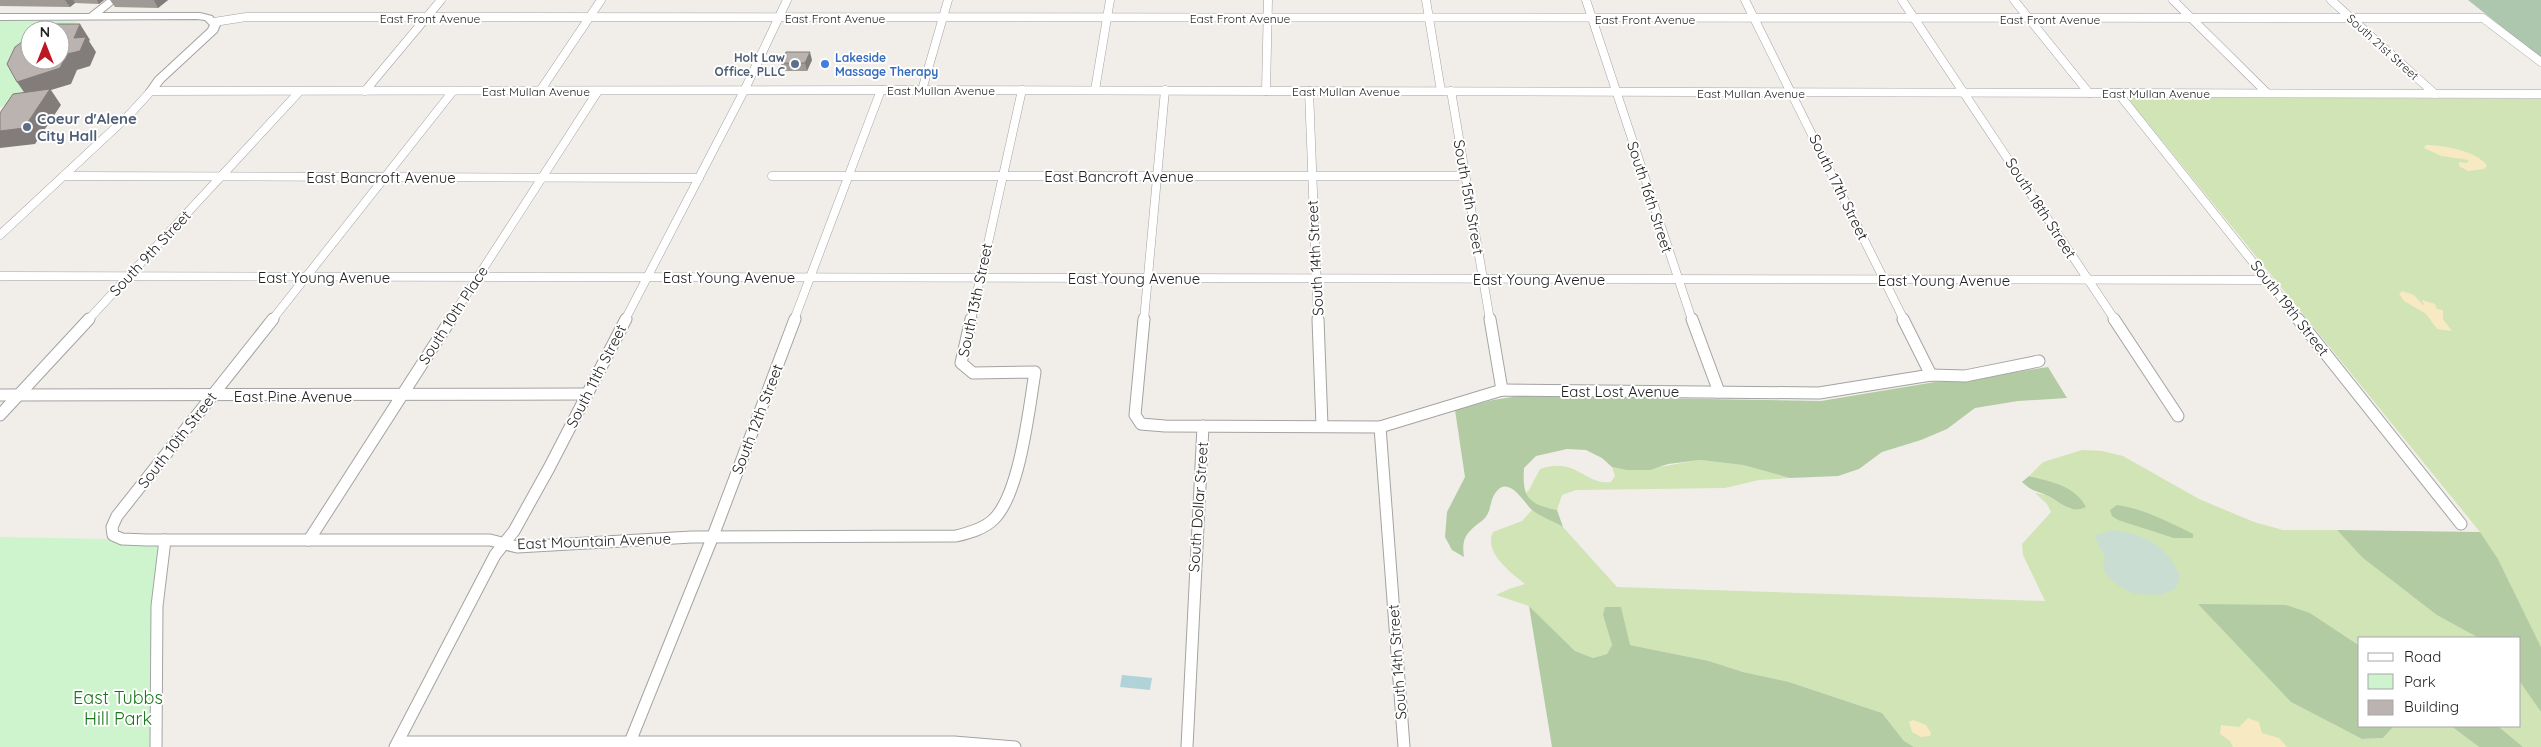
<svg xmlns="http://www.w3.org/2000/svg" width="2541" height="747" font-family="Quicksand,sans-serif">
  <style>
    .grass { fill: #d0e4b6 }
    .forest { fill: #b2cba3 }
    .wetland { fill: #c9ddd2 }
    .sand { fill: #f7e9c1 }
    .cemetery { fill: #adc7af }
    .park { fill: #cdf4cd }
    .water { fill: #afd3d9 }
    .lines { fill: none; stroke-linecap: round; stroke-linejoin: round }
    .minor-far1-casing { stroke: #a3a3a3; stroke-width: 9 }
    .minor-casing { stroke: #a3a3a3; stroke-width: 13 }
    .tertiary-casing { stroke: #a3a3a3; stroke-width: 2 }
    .minor-far1 { stroke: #fff; stroke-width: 8 }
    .minor { stroke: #fff; stroke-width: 11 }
    .tertiary { fill: #fff; fill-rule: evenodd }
    .wall { fill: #a09a96 }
    .shaded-wall { fill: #827d7a }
    .building { fill: #bab3af; stroke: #827d7a }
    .service-dot { fill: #5c6f8a; stroke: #fff; stroke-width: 2 }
    .shop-dot { fill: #3f7fe0; stroke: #fff; stroke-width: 2 }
    .labels { text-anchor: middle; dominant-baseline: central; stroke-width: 4; stroke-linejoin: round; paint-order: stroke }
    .far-street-label { font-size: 12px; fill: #222; stroke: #fff }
    .far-service-label { font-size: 12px; font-weight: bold; fill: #4e5e75; stroke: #fff; text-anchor: end }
    .far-shop-label { font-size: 12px; font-weight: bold; fill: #366cbe; stroke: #fff; text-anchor: start }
    .service-label { font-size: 15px; font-weight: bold; fill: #4e5e75; stroke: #fff; text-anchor: start }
    .street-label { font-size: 15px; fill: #222; stroke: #fff }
    .near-park-label { font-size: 18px; fill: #19761a; stroke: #fff }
  </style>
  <rect width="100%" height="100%" fill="#f1eeea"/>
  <g class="grass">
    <path d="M2131 97 2541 99V647L2498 559 2480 532 2129 100Z"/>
    <path d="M2082 450 2102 451 2123 456 2199 499 2254 522 2283 530H2337C2378 574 2427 608 2479 638H2360V646L2310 613 2291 702 2362 739 2383 738 2394 726H2451L2479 747H1914L1904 741 1882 713 1789 682 1743 672 1709 661 1630 645 1603 615 1612 645 1607 654 1593 658 1575 651 1529 606 1496 595 1509 589 1525 584C1511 573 1483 552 1493 532L1522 521 1532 510 1563 527 1617 587 2045 601 2023 555 2022 544 2051 512 2047 504 2035 493 2046 495 2070 509 2082 501C2067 485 2050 481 2029 476L2043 462Z"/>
    <path d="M1700 460 1743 465 1790 478 1759 480 1725 488 1576 490 1562 495 1557 510C1544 507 1531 506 1526 493L1529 490 1540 469C1576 456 1584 485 1611 482L1615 476 1612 467C1642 474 1670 464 1700 460Z"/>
    <path d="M2520 682 2541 712V747H2523L2498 726H2520Z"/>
  </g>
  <g class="forest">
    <path d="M2048 367 2067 398 2018 401 1975 408 1947 429 1921 440 1882 452 1859 469 1838 476 1790 478 1743 465 1700 460 1668 464 1650 470H1627L1612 467 1602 458 1586 450 1567 449 1536 456 1524 468C1522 497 1528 504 1557 510L1563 527C1553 521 1541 517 1532 510 1524 503 1509 475 1496 492 1489 501 1492 512 1483 520 1467 532 1461 537 1464 557L1452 550 1445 537 1447 512 1465 477 1455 410 1493 400 1519 396 1821 401 1935 382 1966 380Z"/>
    <path d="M2029 476C2051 482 2074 485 2086 507 2070 515 2060 501 2046 495 2034 490 2033 492 2022 482Z"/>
    <path d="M2117 505C2144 509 2169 522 2193 534V538H2174L2118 520 2112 516 2110 510Z"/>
    <path d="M2337 530 2480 532 2498 559 2541 647V712L2520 682V638H2479L2437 615 2363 558Z"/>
    <path d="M2198 604 2286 605 2310 613 2360 646V726H2394L2383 738 2362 739 2291 702Z"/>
    <path d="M1529 606 1575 651 1593 658 1607 654 1612 645 1603 615 1605 607H1621L1630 645 1709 661 1743 672 1789 682 1882 713 1904 741 1914 747H1552Z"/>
    <path d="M2451 726H2498L2523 747H2479Z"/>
  </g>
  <path class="wetland" d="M2112 530C2144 534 2167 545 2180 576L2176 588 2162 595 2135 594 2120 587 2108 577 2103 567 2105 558 2094 536Z"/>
  <g class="sand">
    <path d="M2426 145C2443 145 2478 151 2487 166L2484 169 2468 171 2459 166V162L2467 163 2469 160 2441 156 2424 148Z"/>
    <path d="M2402 291 2414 295 2422 304 2424 305 2422 300 2435 304 2437 309 2443 310V319L2452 331 2437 329 2426 314 2404 301 2399 294Z"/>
    <path d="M2248 718 2259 722 2262 733 2279 738 2287 747H2233L2230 741 2220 734 2221 725 2239 727Z"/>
    <path d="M1913 720 1926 725 1931 733 1930 736 1921 737 1912 732 1909 722Z"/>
  </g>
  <path class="cemetery" d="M2468 0H2541V58Z"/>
  <g class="park">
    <path d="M0 20 78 21 60 35V30H30V58L16 79 26 97 13 105 0 107Z"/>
    <path d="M0 537 165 540 156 747H0Z"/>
  </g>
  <path class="water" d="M1122 675 1152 678 1150 690 1120 687Z"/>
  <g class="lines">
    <defs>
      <g id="minor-far1">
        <path d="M1426 0 1441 91"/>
        <path d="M1586 0 1692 320"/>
        <path d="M1745 0 1904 320"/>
        <path d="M1902 0 2115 320"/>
        <path d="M2014 0 2089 93"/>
        <path d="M2173 0 2267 93"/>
        <path d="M2331 0 2435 94"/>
        <path d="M214 22 246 17 2483 18 2541 62"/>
        <path d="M922 90 948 0"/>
        <path d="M1095 90 1110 0"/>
        <path d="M365 91 441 0"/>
        <path d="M540 91 601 0"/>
        <path d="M1266 91 1268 0"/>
        <path d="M1309 91 1318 320"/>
        <path d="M1451 91 1490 320"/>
        <path d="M2118 93 2299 320"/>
        <path d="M64 176 699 178"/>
        <path d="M772 176H1465"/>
        <path d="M0 235 129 115 151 91 881 90 2541 94"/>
        <path d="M0 276 2268 280"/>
        <path d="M88 320 300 91"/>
        <path d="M272 320 453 91"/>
        <path d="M450 320 598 91"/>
        <path d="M625 320 744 91 787 0"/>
        <path d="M794 320 881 90"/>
        <path d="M971 320 1022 90"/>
        <path d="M1144 320 1165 90"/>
      </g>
      <g id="minor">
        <path d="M273 319 117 516 112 527 113 535 122 539 147 540H490L517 547 692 537 956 536C969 533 984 529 994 519 1020 493 1029 409 1035 372L973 373 961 363 971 319"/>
        <path d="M1144 319 1135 415 1141 424 1165 426 1380 427 1502 390 1819 393 1931 375 1965 376 2039 361"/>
        <path d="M1318 319 1322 426"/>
        <path d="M1490 319 1502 390"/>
        <path d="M1692 319 1719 392"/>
        <path d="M1903 319 1931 375"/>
        <path d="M2114 319 2178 416"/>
        <path d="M2298 319 2461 524"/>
        <path d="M0 395 587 394"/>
        <path d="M0 415 89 319"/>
        <path d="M1380 427 1404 747"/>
        <path d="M309 540 451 319"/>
        <path d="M398 742H954L1015 747"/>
        <path d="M156 747 157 606 165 540"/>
        <path d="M395 747 495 555 514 531 549 468 626 319"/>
        <path d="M628 747 713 536 795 319"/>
        <path d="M1187 747 1203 426"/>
      </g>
      <path id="tertiary" d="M107 0H118L102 13H200L212 16 220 25 217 32 163 82 155 93 151 94 146 91 155 78 208 29 210 25 205 20 197 19 0 20V14H89Z"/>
    </defs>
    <use href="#minor-far1" class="minor-far1-casing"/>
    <use href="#minor" class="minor-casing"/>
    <use href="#tertiary" class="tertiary-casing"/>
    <use href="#minor-far1" class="minor-far1"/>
    <use href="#minor" class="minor"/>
    <use href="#tertiary" class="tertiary"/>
  </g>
  <g class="wall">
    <path d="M0 0H104L99 4 75 3 70 7 0 6Z"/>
    <path d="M110 0H168L158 8 115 7Z"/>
    <path d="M812 60 807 71H783L781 63Z"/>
  </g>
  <g class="shaded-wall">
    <path d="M65 0H73L75 3 70 7Z"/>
    <path d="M97 0H104L99 4Z"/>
    <path d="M154 0H168L158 8Z"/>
    <path d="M80 24 90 40 89 41 96 52 90 66 77 70 71 84 51 90 61 105 35 144 0 148V131L28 98 17 82 74 38Z"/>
    <path d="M810 52 812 60 807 71 805 63Z"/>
  </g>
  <g class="building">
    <path d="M47 24H80L74 38 86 37 80 51 67 54 60 68 17 82 7 64 15 47 30 36V60H60V30H38Z"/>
    <path d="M786 52H810L805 63H781Z"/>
    <path d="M50 89 24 128 0 131V113L13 94Z"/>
  </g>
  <g class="service-dot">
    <circle cx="795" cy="64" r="5"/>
    <circle cx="27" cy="127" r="5"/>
  </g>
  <circle class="shop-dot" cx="825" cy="64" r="5"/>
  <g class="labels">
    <g class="far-street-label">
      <text x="430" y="18">East Front Avenue</text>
      <text x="835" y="18">East Front Avenue</text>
      <text x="1240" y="18">East Front Avenue</text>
      <text x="1645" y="19">East Front Avenue</text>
      <text x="2050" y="19">East Front Avenue</text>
      <text transform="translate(2383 47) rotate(42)">South 21st Street</text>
      <text x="941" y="90">East Mullan Avenue</text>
      <text x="536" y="91">East Mullan Avenue</text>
      <text x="1346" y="91">East Mullan Avenue</text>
      <text x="1751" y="93">East Mullan Avenue</text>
      <text x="2156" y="93">East Mullan Avenue</text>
    </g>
    <g class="far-service-label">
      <text x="785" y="57">Holt Law<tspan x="785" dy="14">Office, PLLC</tspan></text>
    </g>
    <g class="far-shop-label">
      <text x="835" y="57">Lakeside<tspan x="835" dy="14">Massage Therapy</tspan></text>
    </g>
    <g class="service-label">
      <text x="37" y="118">Coeur d'Alene<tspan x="37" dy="17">City Hall</tspan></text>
    </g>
    <g class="street-label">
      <text x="1119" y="176">East Bancroft Avenue</text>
      <text x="381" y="177">East Bancroft Avenue</text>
      <text transform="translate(1839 187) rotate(64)">South 17th Street</text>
      <text transform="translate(1469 197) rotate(80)">South 15th Street</text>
      <text transform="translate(1650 197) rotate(72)">South 16th Street</text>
      <text transform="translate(2041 208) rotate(57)">South 18th Street</text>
      <text transform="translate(150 253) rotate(-47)">South 9th Street</text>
      <text transform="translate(1315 258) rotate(-93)">South 14th Street</text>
      <text x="324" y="277">East Young Avenue</text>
      <text x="729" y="277">East Young Avenue</text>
      <text x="1134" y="278">East Young Avenue</text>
      <text x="1539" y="279">East Young Avenue</text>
      <text x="1944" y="280">East Young Avenue</text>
      <text transform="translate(975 300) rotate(-78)">South 13th Street</text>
      <text transform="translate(2290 308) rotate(52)">South 19th Street</text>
      <text transform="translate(453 315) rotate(-57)">South 10th Place</text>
      <text transform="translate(596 376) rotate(-63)">South 11th Street</text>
      <text x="1620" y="391">East Lost Avenue</text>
      <text x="293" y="396">East Pine Avenue</text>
      <text transform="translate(757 419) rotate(-69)">South 12th Street</text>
      <text transform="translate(177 440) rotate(-52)">South 10th Street</text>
      <text transform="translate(1198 507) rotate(-86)">South Dollar Street</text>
      <text transform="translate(594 541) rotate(-2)">East Mountain Avenue</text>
      <text transform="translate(1397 662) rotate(-94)">South 14th Street</text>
    </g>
    <g class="near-park-label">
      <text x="118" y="697">East Tubbs<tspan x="118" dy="21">Hill Park</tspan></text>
    </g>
  </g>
  <rect x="2358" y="637" width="162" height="90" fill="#ffffff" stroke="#a7a7a7"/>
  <rect x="2368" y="653" width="25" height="8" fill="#ffffff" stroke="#a7a7a7"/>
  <text x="2404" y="662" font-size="15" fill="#222222">Road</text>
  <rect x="2368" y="674" width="25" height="15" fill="#cdf4cd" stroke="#a7a7a7"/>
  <text x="2404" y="687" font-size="15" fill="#222222">Park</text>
  <rect x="2368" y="700" width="25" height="15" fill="#bab3af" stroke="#a7a7a7"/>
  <text x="2404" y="712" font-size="15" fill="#222222">Building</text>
  <g transform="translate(45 45)"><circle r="24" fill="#ffffff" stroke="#a7a7a7"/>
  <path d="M0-4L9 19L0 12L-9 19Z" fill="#bc1723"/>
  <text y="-8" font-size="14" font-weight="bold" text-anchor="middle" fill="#222222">N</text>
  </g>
</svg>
